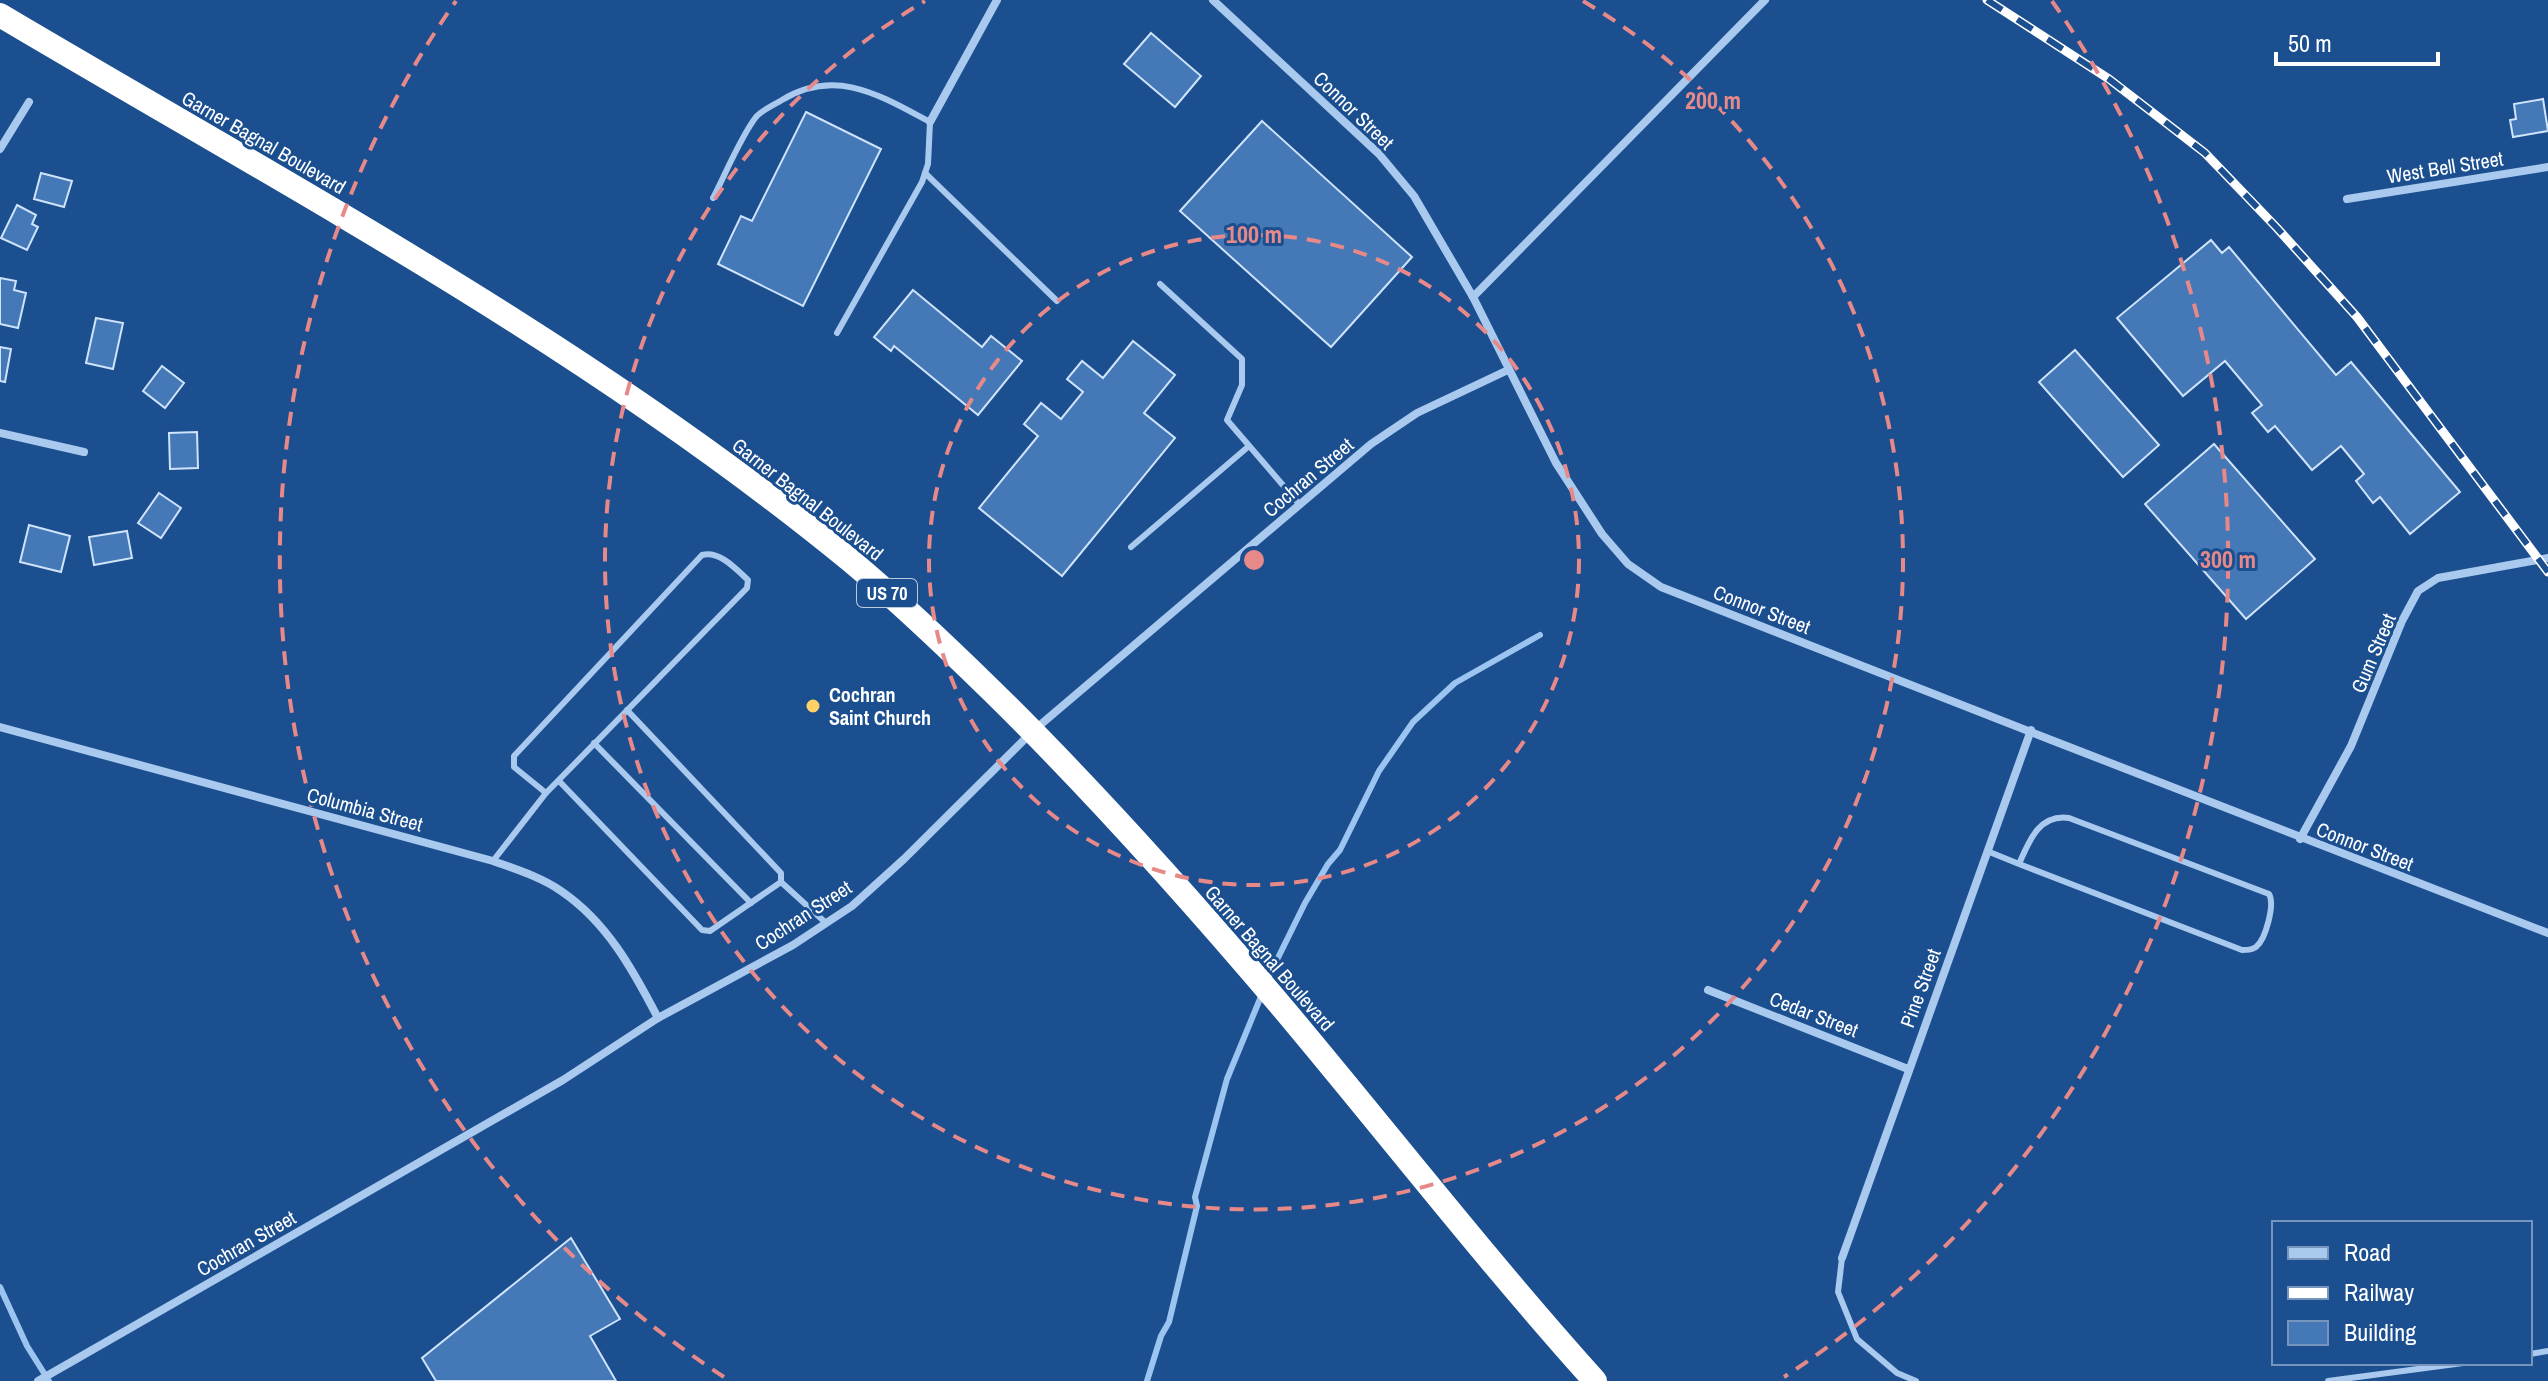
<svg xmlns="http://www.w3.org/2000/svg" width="2548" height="1381" font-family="'Archivo Narrow',sans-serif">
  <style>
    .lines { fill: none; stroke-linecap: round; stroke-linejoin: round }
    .stream { stroke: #9cc4f0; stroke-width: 6 }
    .building { fill: #4478b7; stroke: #cfe3fa; stroke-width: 2 }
    .lane { stroke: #a9c9ee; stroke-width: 6 }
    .street { stroke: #a9c9ee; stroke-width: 8 }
    .highway { stroke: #fff; stroke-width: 24 }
    .rail-casing { stroke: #fff; stroke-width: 9 }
    .rail { stroke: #1b4f8f; stroke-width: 6; stroke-dasharray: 18; stroke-linecap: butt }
    .ring { fill: none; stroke: #e88989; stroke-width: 4; stroke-dasharray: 14 10 }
    .poi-dot { fill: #ffd166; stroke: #1b4f8f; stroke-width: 3 }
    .labels { text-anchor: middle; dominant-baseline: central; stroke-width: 6; stroke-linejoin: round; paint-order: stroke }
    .shield { fill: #1b4f8f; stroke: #bbcadd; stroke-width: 2 }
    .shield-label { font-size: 18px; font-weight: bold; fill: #fff }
    .street-label { font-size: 20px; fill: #fff; stroke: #1b4f8f }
    .poi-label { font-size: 20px; font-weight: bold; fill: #fff; stroke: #1b4f8f; text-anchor: start }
    .centre { fill: #e88989; stroke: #1b4f8f; stroke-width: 4 }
    .ring-label { font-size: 24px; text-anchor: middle; font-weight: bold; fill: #e88989; stroke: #1b4f8f; stroke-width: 6; stroke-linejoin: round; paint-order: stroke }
  </style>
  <rect width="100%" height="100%" fill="#1b4f8f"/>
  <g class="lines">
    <g class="stream">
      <path d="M1267 980 1305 903 1328 864 1340 850 1379 771 1413 722 1455 683 1540 635"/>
      <path d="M0 1287 27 1346 49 1381"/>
      <path d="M1147 1381 1161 1336 1169 1322 1197 1206 1195 1197 1227 1079 1262 994"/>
    </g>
  </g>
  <g class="building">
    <path d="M1151 33 1201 76 1175 107 1124 64Z"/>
    <path d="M2543 99 2548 131 2513 137 2510 120 2516 119 2514 104Z"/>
    <path d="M806 112 881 149 803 306 718 264 741 216 752 221Z"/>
    <path d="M1262 121 1412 257 1331 347 1180 211Z"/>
    <path d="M41 173 72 181 64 207 34 199Z"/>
    <path d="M17 205 36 215 32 224 38 227 27 250 1 238Z"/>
    <path d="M2211 240 2222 253 2229 247 2336 375 2351 362 2460 492 2410 534 2380 497 2373 503 2356 481 2364 474 2341 446 2312 470 2275 426 2268 432 2252 413 2262 405 2225 361 2183 396 2117 318Z"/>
    <path d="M0 278 16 281 14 290 26 293 18 328 0 324Z"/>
    <path d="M913 290 982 347 991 336 1022 361 978 415 894 346 891 351 874 337Z"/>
    <path d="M96 318 123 323 113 369 86 363Z"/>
    <path d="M1133 341 1175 375 1144 413 1175 438 1062 576 979 508 1038 436 1024 424 1041 403 1061 419 1083 392 1067 379 1082 361 1103 378Z"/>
    <path d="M0 347 11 349 5 382 0 381Z"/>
    <path d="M2075 350 2159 445 2123 477 2039 382Z"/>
    <path d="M162 366 184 383 165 408 143 391Z"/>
    <path d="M197 432 198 468 170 469 169 433Z"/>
    <path d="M2214 444 2315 559 2246 619 2145 504Z"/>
    <path d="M159 493 181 508 161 538 138 523Z"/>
    <path d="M29 525 70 536 61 572 20 562Z"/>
    <path d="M127 531 132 558 94 565 89 537Z"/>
    <path d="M571 1238 620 1319 590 1336 616 1381H436L422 1358Z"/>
  </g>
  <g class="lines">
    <g class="lane">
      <path d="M925 173 1057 301"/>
      <path d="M713 198C725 175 741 136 756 117 762 110 774 105 782 100 836 67 881 96 930 122L928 164 922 182 837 333"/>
      <path d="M1160 284 1242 359V385L1227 420 1300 505"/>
      <path d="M1131 547 1249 446"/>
      <path d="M594 743 751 903"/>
      <path d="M560 782 702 930 710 931 781 882V873L627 710"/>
      <path d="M1987 851 2019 864 2242 950C2248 950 2251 950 2256 947 2266 939 2275 904 2269 894L2069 818C2039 814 2029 841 2019 864"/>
      <path d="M493 861 546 793 747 588 748 580C736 569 719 550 702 555L514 756V767L546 793"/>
      <path d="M781 882 826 923"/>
      <path d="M1842 1258 1838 1292 1857 1339 1897 1373 1916 1381"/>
      <path d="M2530 1354 2548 1351"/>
      <path d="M2328 1381 2463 1363"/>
    </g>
    <g class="street">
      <path d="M1213 0 1379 154 1414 196 1473 297 1556 463 1602 534 1628 564 1661 587C1957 702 2251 820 2548 933"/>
      <path d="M930 122 997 0"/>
      <path d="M0 149 29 102"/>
      <path d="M2347 199 2548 167"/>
      <path d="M1473 297 1765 0"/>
      <path d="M0 433 84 452"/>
      <path d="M0 727 493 861C515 869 541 877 561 891 607 922 633 970 658 1018"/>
      <path d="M2300 839 2351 746 2402 621 2418 591 2438 578 2548 558"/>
      <path d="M1708 990 1908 1069"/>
      <path d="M1842 1258 2031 730"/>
      <path d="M38 1381 563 1080 658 1018 793 945 852 906 904 859 1033 731 1371 444 1417 413 1508 370"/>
    </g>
    <path class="highway" d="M0 15C290 187 589 346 851 561 900 602 946 646 992 691 1096 793 1193 902 1287 1013 1390 1136 1488 1262 1595 1381"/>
    <defs>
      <path id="rail" d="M1987 0 2109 79 2205 153 2277 228 2357 317 2548 572"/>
    </defs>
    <use href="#rail" class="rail-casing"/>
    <use href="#rail" class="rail"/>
  </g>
  <g class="ring">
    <circle cx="1254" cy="560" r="325"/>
    <path d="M1583 1A649 649 0 1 1 925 1"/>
    <path d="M724 1377A974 974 0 0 1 456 1M2052 1A974 974 0 0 1 1784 1377"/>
  </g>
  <circle class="poi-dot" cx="813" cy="706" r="8"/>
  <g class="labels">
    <rect class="shield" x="857" y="579" width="60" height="28" rx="6"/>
    <g class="shield-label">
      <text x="887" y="593">US 70</text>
    </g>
    <g class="street-label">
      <text transform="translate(1354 110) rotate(44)">Connor Street</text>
      <text transform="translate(264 142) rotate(30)">Garner Bagnal Boulevard</text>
      <text transform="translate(2445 167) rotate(-9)">West Bell Street</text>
      <text transform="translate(1308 477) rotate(-40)">Cochran Street</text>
      <text transform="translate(808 499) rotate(38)">Garner Bagnal Boulevard</text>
      <text transform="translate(1762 609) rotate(21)">Connor Street</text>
      <text transform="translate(2373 653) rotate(-67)">Gum Street</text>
      <text transform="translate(365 809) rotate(15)">Columbia Street</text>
      <text transform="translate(2365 846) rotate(21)">Connor Street</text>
      <text transform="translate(803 915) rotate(-33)">Cochran Street</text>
      <text transform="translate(1270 958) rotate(49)">Garner Bagnal Boulevard</text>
      <text transform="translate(1920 988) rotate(-70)">Pine Street</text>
      <text transform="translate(1814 1014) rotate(21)">Cedar Street</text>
      <text transform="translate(246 1243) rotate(-30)">Cochran Street</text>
    </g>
    <g class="poi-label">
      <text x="829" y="694">Cochran<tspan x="829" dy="23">Saint Church</tspan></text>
    </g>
  </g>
  <circle cx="1254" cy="560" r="12" class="centre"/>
  <g class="ring-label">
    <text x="1713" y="109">200 m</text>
    <text x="1254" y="243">100 m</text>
    <text x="2228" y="568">300 m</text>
  </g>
  <rect x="2272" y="1221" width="260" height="144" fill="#1b4f8f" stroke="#7695bc" stroke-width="2"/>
  <rect x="2288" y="1247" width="40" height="12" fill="#a9c9ee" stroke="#7695bc" stroke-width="2"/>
  <text x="2344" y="1261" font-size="24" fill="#ffffff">Road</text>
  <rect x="2288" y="1287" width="40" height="12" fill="#ffffff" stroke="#7695bc" stroke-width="2"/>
  <text x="2344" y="1301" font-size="24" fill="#ffffff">Railway</text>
  <rect x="2288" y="1321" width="40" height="24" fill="#4478b7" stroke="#7695bc" stroke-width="2"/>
  <text x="2344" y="1341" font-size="24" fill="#ffffff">Building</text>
  <path d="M2276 52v12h162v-12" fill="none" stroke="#ffffff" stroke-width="4"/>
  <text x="2288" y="52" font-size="24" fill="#ffffff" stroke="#1b4f8f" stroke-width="6" paint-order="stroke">50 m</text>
</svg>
